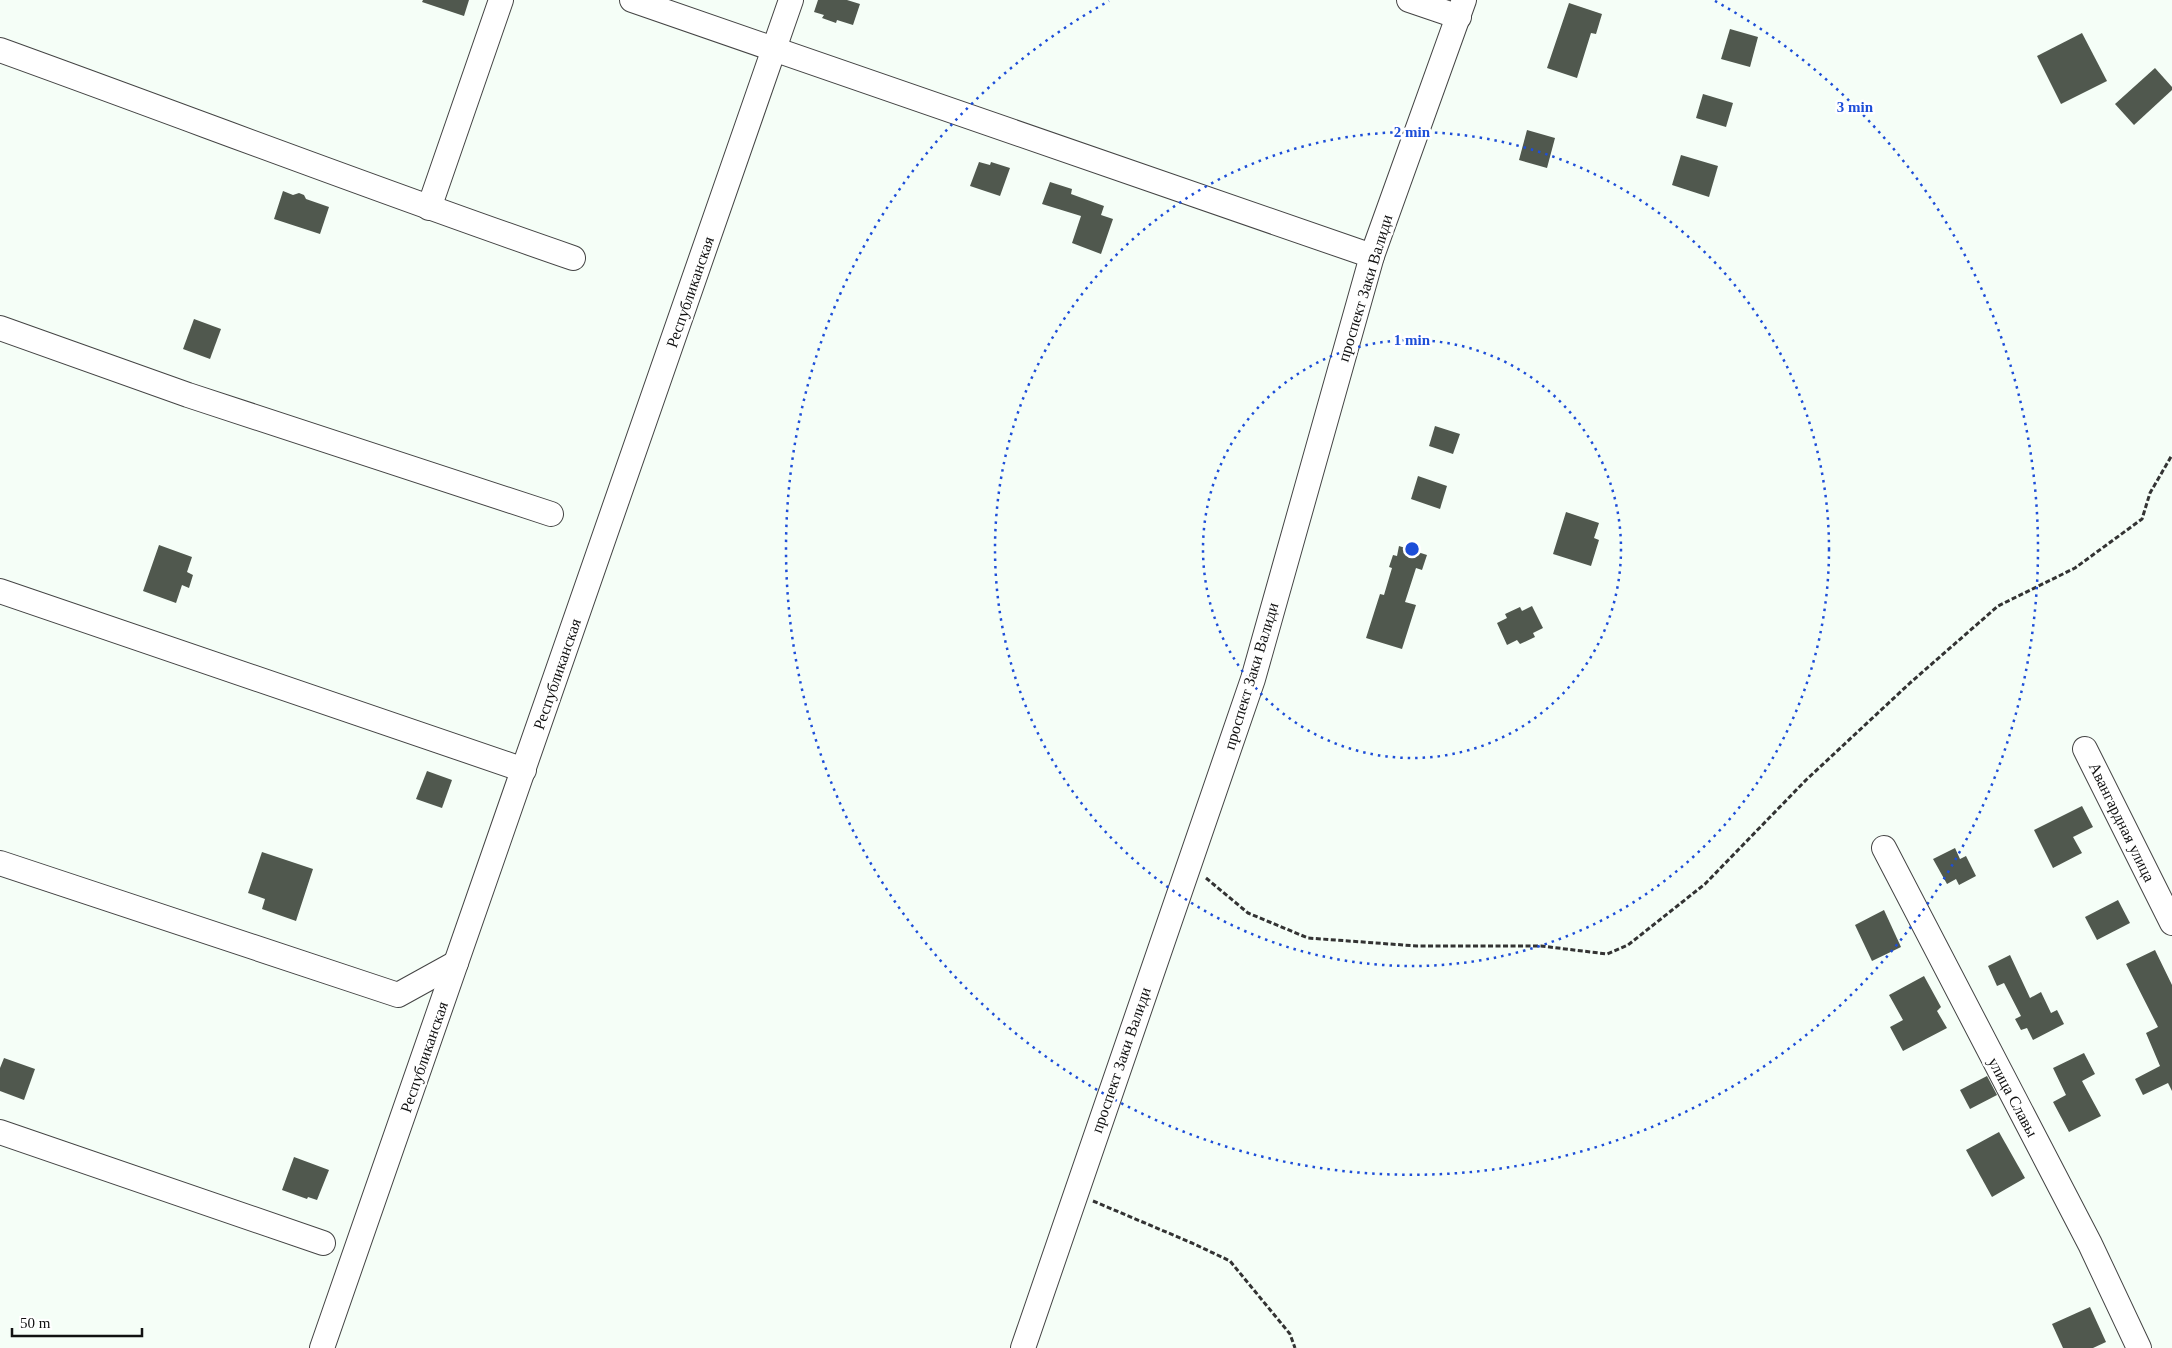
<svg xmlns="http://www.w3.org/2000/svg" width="2172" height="1348" font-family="'Times New Roman',serif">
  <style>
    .building { fill: #50584e }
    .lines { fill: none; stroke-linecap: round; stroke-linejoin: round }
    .minor-casing { stroke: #444; stroke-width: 26 }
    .path { stroke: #333; stroke-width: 3; stroke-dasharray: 5 2.5; stroke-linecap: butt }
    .minor { stroke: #fff; stroke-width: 24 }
    .ring { fill: none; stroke: #1d4ed8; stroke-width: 2.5; stroke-dasharray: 2.5 5 }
    .labels { text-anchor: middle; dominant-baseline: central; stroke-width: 5; stroke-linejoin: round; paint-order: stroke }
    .street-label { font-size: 16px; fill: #111; stroke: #fff }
    .centre { fill: #1d4ed8; stroke: #fff; stroke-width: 2.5 }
    .ring-label { font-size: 15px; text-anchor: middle; font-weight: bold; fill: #1d4ed8; stroke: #fff; stroke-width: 5; stroke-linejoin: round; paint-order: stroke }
  </style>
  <rect width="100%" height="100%" fill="#f5fef7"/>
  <g class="building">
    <path d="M423 0H469L464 16 422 2Z"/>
    <path d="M818 0H847L860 4 853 25 837 20 836 23 822 18 824 15 814 12Z"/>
    <path d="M1569 3 1602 14 1596 34 1591 33 1577 78 1547 68Z"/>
    <path d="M1730 29 1758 37 1750 67 1721 59Z"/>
    <path d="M2082 33 2107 81 2061 104 2037 56Z"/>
    <path d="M2155 68 2172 87V90L2134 125 2115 104Z"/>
    <path d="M1703 94 1733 103 1726 127 1696 118Z"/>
    <path d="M1527 130 1555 138 1547 168 1519 160Z"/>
    <path d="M1681 155 1718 166 1709 197 1672 185Z"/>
    <path d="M979 162 990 165 991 162 1010 168 1000 196 970 186Z"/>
    <path d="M1050 182 1072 189 1071 194 1104 206 1101 215 1113 219 1101 254 1072 243 1081 216 1042 204Z"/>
    <path d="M283 191 293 195 299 193 304 195 306 199 329 207 320 234 274 219Z"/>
    <path d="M194 319 221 329 210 359 183 349Z"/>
    <path d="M1435 426 1460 434 1453 454 1429 446Z"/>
    <path d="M1418 476 1447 486 1440 509 1411 499Z"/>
    <path d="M1566 512 1599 523 1594 538 1599 540 1591 566 1553 554Z"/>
    <path d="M159 545 192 557 187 572 193 575 189 588 182 585 176 603 143 591Z"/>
    <path d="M1399 546 1427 555 1422 570 1416 568 1405 602 1416 605 1402 649 1366 638 1380 594 1384 595 1392 568 1389 567 1393 555 1397 556Z"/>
    <path d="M1532 606 1543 628 1533 633 1535 637 1520 644 1517 640 1507 645 1497 623 1507 618 1505 614 1520 607 1522 611Z"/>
    <path d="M427 771 452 780 442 808 416 799Z"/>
    <path d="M2082 806 2093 827 2073 837 2082 853 2053 868 2034 830Z"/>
    <path d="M1955 848 1960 859 1966 856 1976 876 1959 885 1956 879 1947 884 1933 859Z"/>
    <path d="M262 852 313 869 296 921 262 909 265 899 248 893Z"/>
    <path d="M2118 900 2130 923 2097 940 2085 917Z"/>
    <path d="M1884 910 1901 947 1872 961 1855 925Z"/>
    <path d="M2155 950 2172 985V1091L2168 1083 2143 1095 2135 1079 2160 1066 2146 1033 2158 1027 2126 964Z"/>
    <path d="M2010 955 2030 998 2041 992 2051 1013 2057 1010 2064 1024 2033 1040 2027 1028 2021 1030 2015 1019 2021 1016 2004 983 1997 986 1988 966Z"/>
    <path d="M1924 976 1941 1007 1937 1011 1947 1028 1903 1051 1890 1027 1903 1020 1889 995Z"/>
    <path d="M2084 1053 2095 1074 2082 1081 2101 1116 2069 1132 2053 1102 2066 1095 2053 1068Z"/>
    <path d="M4 1058 35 1069 24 1100 0 1091V1068Z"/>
    <path d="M1987 1076 1997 1095 1970 1109 1960 1090Z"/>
    <path d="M1999 1132 2025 1178 1992 1197 1966 1150Z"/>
    <path d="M294 1157 329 1170 317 1200 308 1197 307 1199 282 1190Z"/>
    <path d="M2090 1307 2106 1342 2093 1348H2063L2052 1324Z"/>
  </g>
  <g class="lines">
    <defs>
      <g id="minor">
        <path d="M632 0 1372 256"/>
        <path d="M1409 0 1459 17"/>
        <path d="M0 50C191 119 381 192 573 258"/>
        <path d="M429 208 501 0"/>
        <path d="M0 328 188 395 551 514"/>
        <path d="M0 591 524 770"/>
        <path d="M2085 749 2172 923"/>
        <path d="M1884 848 2090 1244 2139 1348"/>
        <path d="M0 863 398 995 456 963"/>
        <path d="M0 1132 323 1243"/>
        <path d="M322 1348 791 0"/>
        <path d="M1023 1348 1253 679 1372 256 1464 0"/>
      </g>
    </defs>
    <use href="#minor" class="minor-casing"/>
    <g class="path">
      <path d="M1206 878 1248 913 1308 938 1417 946H1541L1607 954 1628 945 1705 884 1806 780 1910 683 1998 606 2075 568 2142 519 2150 493 2172 455"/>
      <path d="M1093 1201 1192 1243 1230 1261 1290 1334 1295 1348"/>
    </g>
    <use href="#minor" class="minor"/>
  </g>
  <g class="ring">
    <circle cx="1412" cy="549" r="209"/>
    <circle cx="1412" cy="549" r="417"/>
    <path d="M1715 1A626 626 0 1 1 1109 1"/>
  </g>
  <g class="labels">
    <g class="street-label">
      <text transform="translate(1365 288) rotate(-73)">проспект Заки Валиди</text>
      <text transform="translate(690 292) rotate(-71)">Республиканская</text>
      <text transform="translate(557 674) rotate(-71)">Республиканская</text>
      <text transform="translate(1251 676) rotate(-73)">проспект Заки Валиди</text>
      <text transform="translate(2122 822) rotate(64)">Авангардная улица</text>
      <text transform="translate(424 1057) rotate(-71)">Республиканская</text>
      <text transform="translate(1121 1060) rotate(-71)">проспект Заки Валиди</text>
      <text transform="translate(2013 1097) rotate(62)">улица Славы</text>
    </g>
  </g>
  <circle cx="1412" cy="549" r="8" class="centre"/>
  <g class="ring-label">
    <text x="1855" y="112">3 min</text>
    <text x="1412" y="137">2 min</text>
    <text x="1412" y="345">1 min</text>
  </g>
  <path d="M12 1328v8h130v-8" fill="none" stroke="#111111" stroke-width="2.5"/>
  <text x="20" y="1328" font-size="15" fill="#111111" stroke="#ffffff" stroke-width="4" paint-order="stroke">50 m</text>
</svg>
